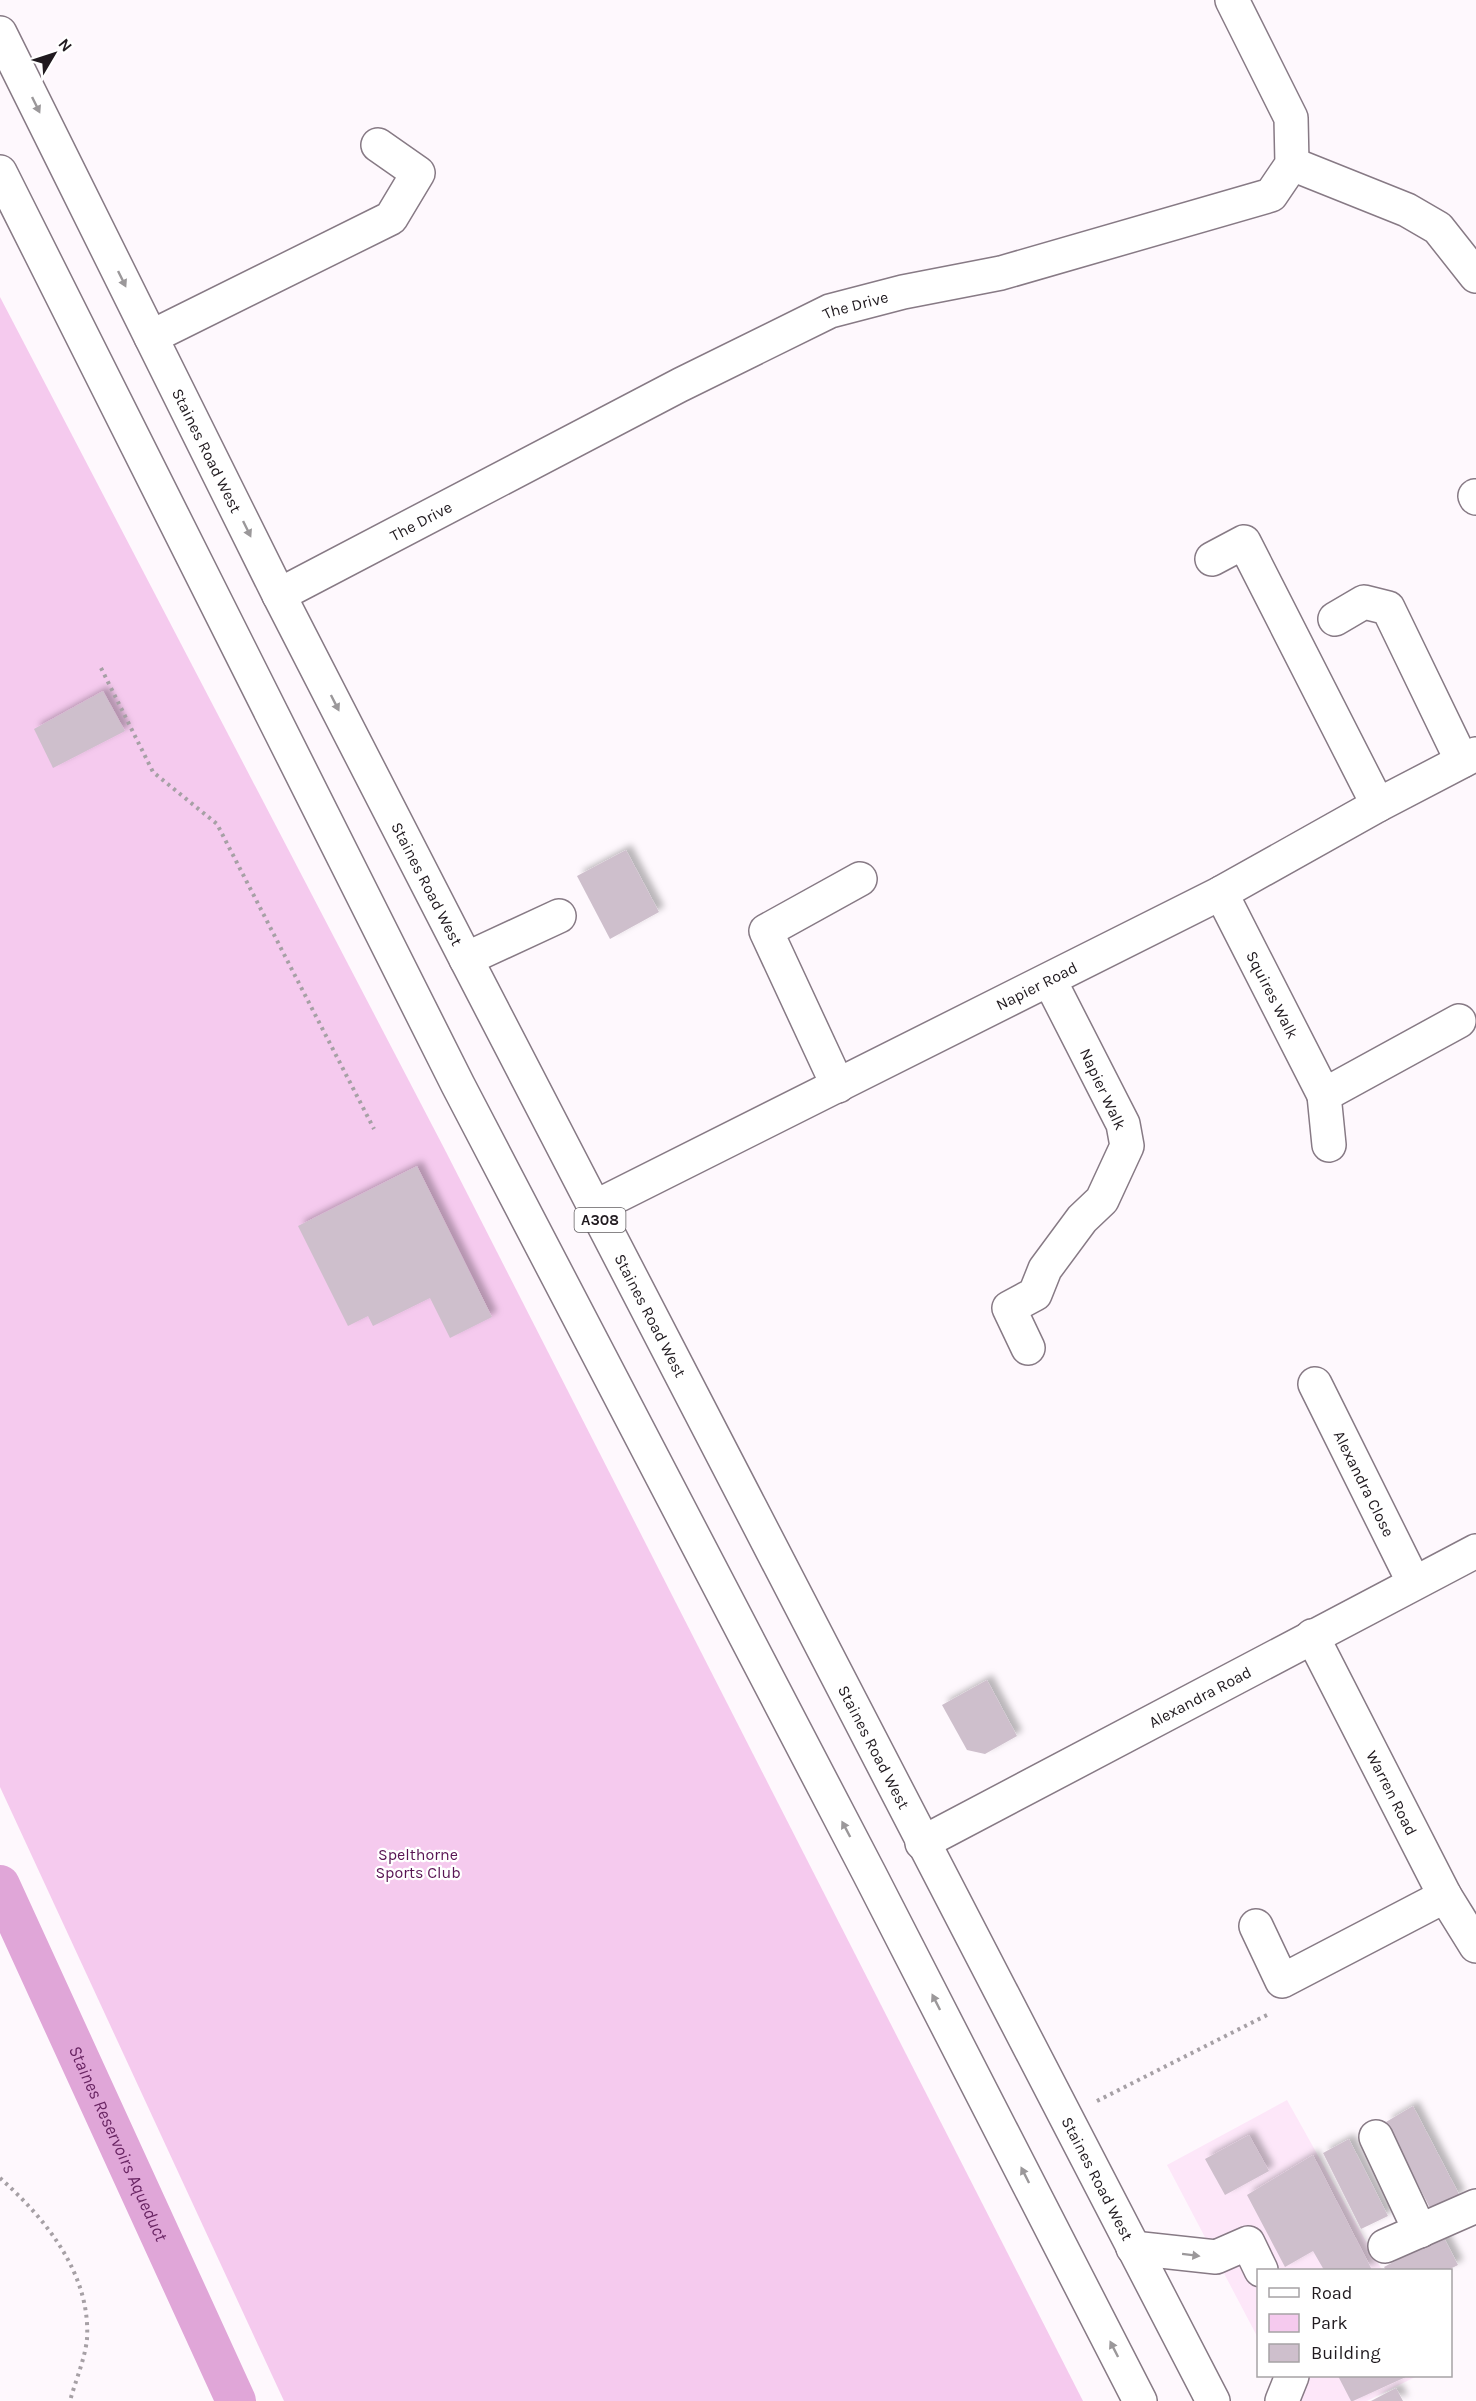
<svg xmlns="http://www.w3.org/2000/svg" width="1476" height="2401" font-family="Karla,sans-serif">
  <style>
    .built { fill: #fde7f9 }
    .green { fill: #f5caee }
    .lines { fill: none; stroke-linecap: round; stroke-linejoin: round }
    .canal { stroke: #e0a6d8; stroke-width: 40 }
    .building { fill: #cebfcc; filter: url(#shadow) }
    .minor-casing { stroke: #877a85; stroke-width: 36 }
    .highway-casing { stroke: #877a85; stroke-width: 36 }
    .path { stroke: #a6a0a5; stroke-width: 4; stroke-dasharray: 3 4.5; stroke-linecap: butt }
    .minor { stroke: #fff; stroke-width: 33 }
    .highway { stroke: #fff; stroke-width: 33 }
    .oneway { fill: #9b989a }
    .labels { text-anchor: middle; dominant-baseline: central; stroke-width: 4.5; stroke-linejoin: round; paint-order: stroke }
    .shield { fill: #fff; stroke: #635f62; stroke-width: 1.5 }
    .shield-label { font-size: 15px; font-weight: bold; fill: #201a1f }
    .street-label { font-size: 16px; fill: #201a1f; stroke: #fff }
    .park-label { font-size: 16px; fill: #581453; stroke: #fff }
    .water-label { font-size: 18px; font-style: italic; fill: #692563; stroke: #fff }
  </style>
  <defs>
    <filter id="shadow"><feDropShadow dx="5.5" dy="-5.5" stdDeviation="3" flood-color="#0004"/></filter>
  </defs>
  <rect width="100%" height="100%" fill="#fef8fd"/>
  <g class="built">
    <path d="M1287 2100 1382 2270H1258V2338L1167 2165Z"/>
    <path d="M1278 2376H1417L1367 2401H1292Z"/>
  </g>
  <path class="green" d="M0 297 444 1148 1083 2401H284L0 1787Z"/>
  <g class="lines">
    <path class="canal" id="s1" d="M0 1885 236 2401"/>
  </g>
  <g class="building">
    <path d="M103 691 125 731 53 768 34 729Z"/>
    <path d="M626 850 659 912 610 939 577 876Z"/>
    <path d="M417 1166 492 1317 450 1338 430 1298 373 1326 368 1316 348 1326 298 1226Z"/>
    <path d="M987 1680 1017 1736 985 1754 967 1750 942 1705Z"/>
    <path d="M1413 2106 1460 2196 1432 2212 1386 2122Z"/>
    <path d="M1249 2135 1269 2171 1225 2195 1205 2159Z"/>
    <path d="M1349 2139 1388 2216 1361 2229 1323 2153Z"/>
    <path d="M1313 2155 1372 2270H1324L1313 2251 1285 2267 1247 2195Z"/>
    <path d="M1443 2236 1458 2265 1448 2270H1386L1384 2267Z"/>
    <path d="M1338 2376H1408L1353 2401H1351Z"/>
    <path d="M1396 2388 1403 2401H1371Z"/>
  </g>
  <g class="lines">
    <defs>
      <g id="minor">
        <path d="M1292 164 1407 210 1438 228 1476 276"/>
        <path d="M151 337 391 218 418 173 378 145"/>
        <path d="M1475 496 1476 498"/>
        <path d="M1212 559 1244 542 1378 805"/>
        <path id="s2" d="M279 595 680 385 830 311 903 292 1001 273 1271 195 1292 164 1291 118 1232 0"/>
        <path d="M1335 619 1364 602 1388 608 1462 761"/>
        <path id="s3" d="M1221 893 1324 1095"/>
        <path d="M466 959 559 916"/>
        <path d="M838 1086 766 931 860 879"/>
        <path d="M1329 1145 1324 1095 1459 1021"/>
        <path id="s4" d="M593 1208 1221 893 1378 805 1476 754"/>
        <path d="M1028 1348 1009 1308 1035 1294 1045 1269 1082 1219 1102 1200 1127 1146 1123 1124 1050 981"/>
        <path id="s5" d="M1315 1384 1414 1583"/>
        <path id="s6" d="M1312 1636 1445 1896 1476 1946"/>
        <path id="s7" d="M922 1843 1476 1551"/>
        <path d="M1256 1926 1282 1981 1445 1896"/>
        <path d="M1376 2137 1420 2231"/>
        <path d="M1385 2246 1476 2206"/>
        <path d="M1133 2248 1216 2257 1248 2243 1261 2270"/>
        <path d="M1282 2401 1292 2376"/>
      </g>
      <g id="highway">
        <path id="s8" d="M0 33 279 595 466 959 1213 2401"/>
        <path d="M0 172 458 1085 869 1873 1140 2401"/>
      </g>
    </defs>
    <use href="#minor" class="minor-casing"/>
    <use href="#highway" class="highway-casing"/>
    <g class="path">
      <path d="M101 668 153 772 217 824 374 1129"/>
      <path d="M1097 2101 1267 2015"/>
      <path d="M0 2178C45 2218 91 2274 87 2339 85 2359 75 2382 70 2401"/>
    </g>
    <use href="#minor" class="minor"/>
    <use href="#highway" class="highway"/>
  </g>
  <defs><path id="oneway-solid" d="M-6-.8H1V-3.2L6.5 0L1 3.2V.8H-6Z" transform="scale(1.5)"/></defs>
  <g class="oneway">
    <use href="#oneway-solid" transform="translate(36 105) rotate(64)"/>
    <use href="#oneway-solid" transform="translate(122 279) rotate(64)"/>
    <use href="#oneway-solid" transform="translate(247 529) rotate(64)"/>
    <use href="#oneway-solid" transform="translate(335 703) rotate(63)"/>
    <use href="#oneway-solid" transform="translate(846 1829) rotate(-118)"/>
    <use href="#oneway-solid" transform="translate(936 2002) rotate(-117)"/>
    <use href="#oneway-solid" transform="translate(1025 2175) rotate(-117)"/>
    <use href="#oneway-solid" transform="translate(1191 2255) rotate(7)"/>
    <use href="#oneway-solid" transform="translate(1114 2349) rotate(-117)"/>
  </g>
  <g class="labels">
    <rect class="shield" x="574.5" y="1208" width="51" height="24" rx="4.5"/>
    <g class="shield-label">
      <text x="600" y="1220">A308</text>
    </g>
    <g class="street-label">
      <text stroke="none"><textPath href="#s2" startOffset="646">The Drive</textPath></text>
      <text stroke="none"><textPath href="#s8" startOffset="466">Staines Road West</textPath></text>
      <text stroke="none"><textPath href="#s2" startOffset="160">The Drive</textPath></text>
      <text stroke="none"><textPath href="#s8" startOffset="952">Staines Road West</textPath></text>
      <text stroke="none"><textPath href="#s4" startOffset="496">Napier Road</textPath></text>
      <text stroke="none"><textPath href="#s3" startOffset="114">Squires Walk</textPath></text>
      <text transform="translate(1103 1089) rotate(65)">Napier Walk</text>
      <text stroke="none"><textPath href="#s8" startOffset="1438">Staines Road West</textPath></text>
      <text stroke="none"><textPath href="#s5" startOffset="111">Alexandra Close</textPath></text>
      <text stroke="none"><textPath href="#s7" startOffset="314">Alexandra Road</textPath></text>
      <text stroke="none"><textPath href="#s8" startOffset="1924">Staines Road West</textPath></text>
      <text stroke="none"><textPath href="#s6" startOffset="176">Warren Road</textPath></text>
      <text stroke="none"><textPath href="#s8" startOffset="2410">Staines Road West</textPath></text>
    </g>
    <g class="park-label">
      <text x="418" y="1854">Spelthorne<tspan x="418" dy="18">Sports Club</tspan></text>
    </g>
    <g class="water-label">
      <text stroke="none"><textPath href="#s1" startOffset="284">Staines Reservoirs Aqueduct</textPath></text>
    </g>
  </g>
  <rect x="1257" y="2269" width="195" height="108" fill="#ffffff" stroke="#a6a3a5" stroke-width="1.5"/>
  <rect x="1269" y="2288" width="30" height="9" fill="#ffffff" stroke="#a6a3a5" stroke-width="1.5"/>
  <text x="1311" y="2299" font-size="18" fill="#201a1f">Road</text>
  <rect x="1269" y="2314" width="30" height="18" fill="#f5caee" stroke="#a6a3a5" stroke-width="1.5"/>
  <text x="1311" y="2329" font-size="18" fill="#201a1f">Park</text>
  <rect x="1269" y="2344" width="30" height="18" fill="#cebfcc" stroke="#a6a3a5" stroke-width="1.5"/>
  <text x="1311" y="2359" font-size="18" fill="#201a1f">Building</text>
  <g transform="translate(54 54) rotate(51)" stroke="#ffffff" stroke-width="4.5" paint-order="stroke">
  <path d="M0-4.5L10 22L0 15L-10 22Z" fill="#201a1f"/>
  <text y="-9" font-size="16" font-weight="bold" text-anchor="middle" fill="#201a1f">N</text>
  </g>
</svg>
